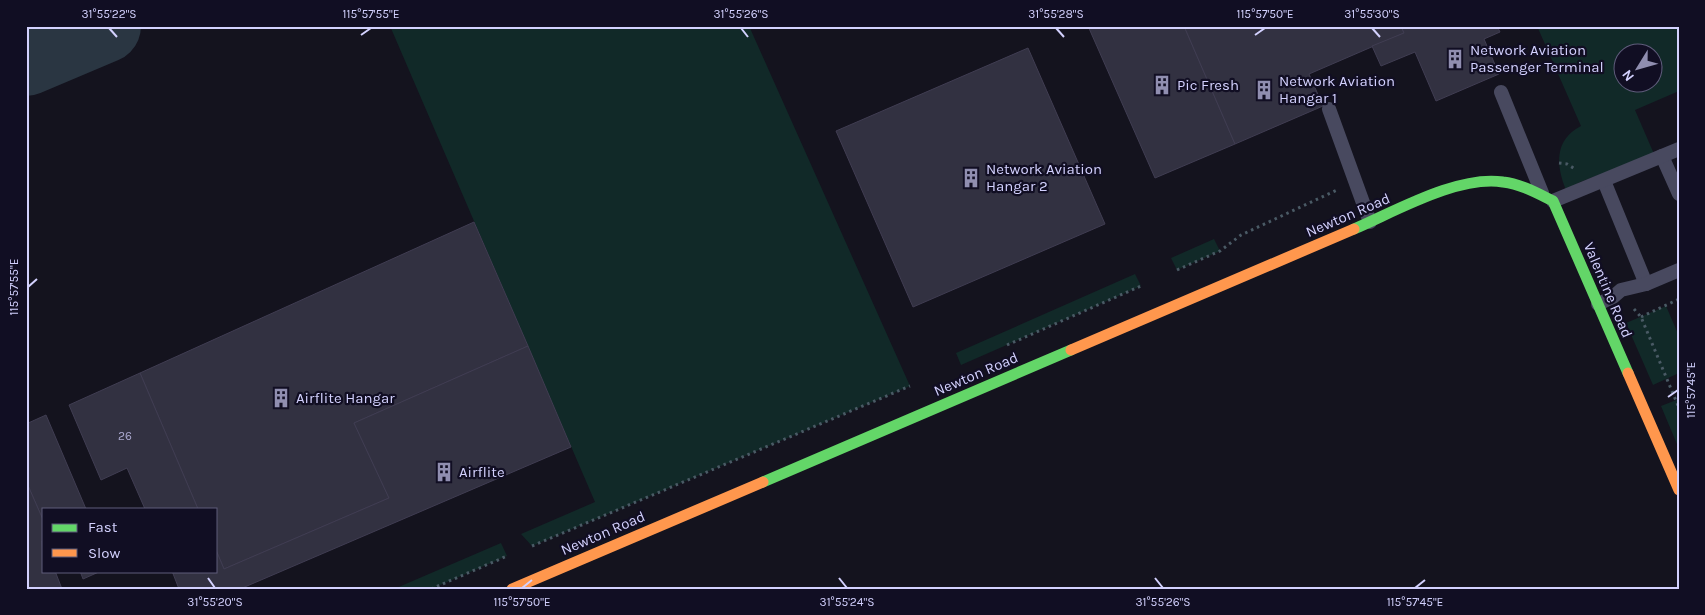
<svg xmlns="http://www.w3.org/2000/svg" width="1705" height="615" font-family="Karla,sans-serif">
  <style>
    .green { fill: #112928; fill-rule: evenodd }
    .lines { fill: none; stroke-linecap: round; stroke-linejoin: round }
    .taxiway { stroke: #2a3642; stroke-width: 74 }
    .building { fill: #323141; stroke: #403d52 }
    .path { stroke: #4a5a65; stroke-width: 3; stroke-dasharray: 2.5 4; stroke-linecap: butt }
    .lane { stroke: #48495f; stroke-width: 14 }
    .fast { stroke: #63d668; stroke-width: 11 }
    .slow { stroke: #ff974d; stroke-width: 11 }
    .ticks { fill: none; stroke: #d3d1fe; stroke-width: 2 }
    .labels { text-anchor: middle; dominant-baseline: central; stroke-width: 4.5; stroke-linejoin: round; paint-order: stroke }
    .number-label { font-size: 12px; fill: #aba9cf }
    .poi-label { font-size: 15px; fill: #d3d1fe; stroke: #110e23; text-anchor: start }
    .street-label { font-size: 15px; fill: #d3d1fe; stroke: #110e23 }
    .neatline { fill: none; stroke: #d3d1fe; stroke-width: 2 }
    .ticks-label { font-size: 12px; text-anchor: middle; fill: #d3d1fe }
  </style>
  <rect width="100%" height="100%" fill="#14131e"/>
  <g class="green">
    <path d="M390 26H749L910 386 532 546 521 534 595 502Z"/>
    <path d="M1537 26H1679V91L1635 110 1654 154 1580 182 1566 190C1556 165 1554 140 1581 126ZM1622 52H1652V82H1622Z"/>
    <path d="M1214 239 1220 251 1177 270 1171 258Z"/>
    <path d="M1135 274 1141 286 961 365 956 353Z"/>
    <path d="M1666 306 1679 336V373L1653 385 1626 323Z"/>
    <path d="M1679 399V449L1661 406Z"/>
    <path d="M501 543 507 556 431 589H394Z"/>
  </g>
  <g class="lines">
    <path class="taxiway" d="M26 59 104 26"/>
  </g>
  <g class="building">
    <path d="M1088 26H1184L1235 144 1155 178Z"/>
    <path d="M1184 26H1401L1404 33 1309 74 1323 106 1235 144Z"/>
    <path d="M1401 26H1497L1500 32 1484 39 1499 74 1436 101 1415 52 1381 66 1372 46 1404 33Z"/>
    <path d="M1028 48 1105 224 913 307 836 131Z"/>
    <path d="M474 222 528 346 354 423 389 498 224 569 216 550V509H198L140 373Z"/>
    <path d="M528 346 571 447 240 589H179L172 571H216V550L224 569 389 498 354 423Z"/>
    <path d="M140 373 198 509H145L127 468 101 480 69 405Z"/>
    <path d="M46 415 86 509H44V522L26 481V424Z"/>
    <path d="M26 481 44 522V541H42L44 571H55L62 589H26Z"/>
    <path d="M80 571H101L83 579Z"/>
  </g>
  <g class="lines">
    <g class="path">
      <path d="M1559 163 1567 164 1575 169"/>
      <path d="M1177 270 1220 251 1241 235 1337 190"/>
      <path d="M1634 309 1641 317 1679 408"/>
      <path d="M1641 317 1679 299"/>
      <path d="M1007 345 1141 286"/>
      <path d="M532 546 910 386"/>
      <path d="M431 589 507 556"/>
    </g>
    <g class="lane">
      <path d="M1501 92 1542 193"/>
      <path d="M1329 109 1370 222"/>
      <path d="M1662 156 1679 194"/>
      <path d="M1604 181 1646 284"/>
      <path d="M1553 201 1679 149"/>
      <path d="M1598 304 1613 297 1621 290 1646 284 1679 270"/>
    </g>
    <g class="fast">
      <path d="M1354 229C1396 211 1458 175 1503 182 1521 184 1537 193 1553 201L1628 373"/>
      <path d="M763 482 1071 350"/>
    </g>
    <g class="slow">
      <path d="M1071 350 1354 229"/>
      <path d="M1628 373 1679 490"/>
      <path d="M512 589 763 482"/>
    </g>
  </g>
  <path class="ticks" d="M109 28 117 37M741 28 748 37M1056 28 1064 37M1372 28 1380 37M361 35 371 28M1255 35 1265 28M28 287 37 279M1668 397 1678 390M208 578 215 588M839 578 847 588M1155 578 1163 588M522 588 532 580M1415 588 1425 580"/>
  <defs>
    <symbol id="building-bare" viewBox="-9 -9 18 18"><path d="M-4-6H4V6H1V3H-1V6H-4ZM-2.5-4.3h1.7v1.8h-1.7ZM.8-4.3h1.7v1.8H.8ZM-2.5-1h1.7V.8h-1.7ZM.8-1h1.7V.8H.8Z" fill="#908eb0" stroke="#110e23" stroke-width="2.5" paint-order="stroke"/></symbol>
  </defs>
  <g fill-rule="evenodd">
    <use href="#building-bare" x="1441" y="45" width="28" height="28"/>
    <use href="#building-bare" x="1148" y="71" width="28" height="28"/>
    <use href="#building-bare" x="1250" y="76" width="28" height="28"/>
    <use href="#building-bare" x="957" y="164" width="28" height="28"/>
    <use href="#building-bare" x="267" y="384" width="28" height="28"/>
    <use href="#building-bare" x="430" y="458" width="28" height="28"/>
  </g>
  <g class="labels">
    <g class="number-label">
      <text x="125" y="436">26</text>
    </g>
    <g class="poi-label">
      <text x="1470" y="50">Network Aviation<tspan x="1470" dy="17">Passenger Terminal</tspan></text>
      <text x="1279" y="81">Network Aviation<tspan x="1279" dy="17">Hangar 1</tspan></text>
      <text x="1177" y="85">Pic Fresh</text>
      <text x="986" y="169">Network Aviation<tspan x="986" dy="17">Hangar 2</tspan></text>
      <text x="296" y="398">Airflite Hangar</text>
      <text x="459" y="472">Airflite</text>
    </g>
    <g class="street-label">
      <text transform="translate(1348 215) rotate(-23)">Newton Road</text>
      <text transform="translate(1608 290) rotate(67)">Valentine Road</text>
      <text transform="translate(976 374) rotate(-23)">Newton Road</text>
      <text transform="translate(603 533) rotate(-23)">Newton Road</text>
    </g>
  </g>
  <rect width="1705" height="615" fill="none" stroke="#110e23" stroke-width="55"/>
  <rect x="42" y="508" width="175" height="65" fill="#110e23" stroke="#5f5c7b"/>
  <rect x="52" y="524" width="25" height="8" fill="#63d668" stroke="#5f5c7b"/>
  <text x="88" y="532" font-size="15" fill="#d3d1fe">Fast</text>
  <rect x="52" y="549" width="25" height="8" fill="#ff974d" stroke="#5f5c7b"/>
  <text x="88" y="558" font-size="15" fill="#d3d1fe">Slow</text>
  <g transform="translate(1638 68) rotate(233)"><circle r="24" fill="#110e23" stroke="#5f5c7b"/>
  <path d="M0-4L9 19L0 12L-9 19Z" fill="#908eb0"/>
  <text y="-8" font-size="14" font-weight="bold" text-anchor="middle" fill="#d3d1fe">N</text>
  </g>
  <rect x="28" y="28" width="1650" height="560" class="neatline"/>
  <g class="ticks-label">
    <text x="109" y="18">31°55'22"S</text>
    <text x="371" y="18">115°57'55"E</text>
    <text x="741" y="18">31°55'26"S</text>
    <text x="1056" y="18">31°55'28"S</text>
    <text x="1265" y="18">115°57'50"E</text>
    <text x="1372" y="18">31°55'30"S</text>
    <text transform="translate(14 287) rotate(-90)" y="4">115°57'55"E</text>
    <text transform="translate(1691 390) rotate(-90)" y="4">115°57'45"E</text>
    <text x="215" y="606">31°55'20"S</text>
    <text x="522" y="606">115°57'50"E</text>
    <text x="847" y="606">31°55'24"S</text>
    <text x="1163" y="606">31°55'26"S</text>
    <text x="1415" y="606">115°57'45"E</text>
  </g>
</svg>
